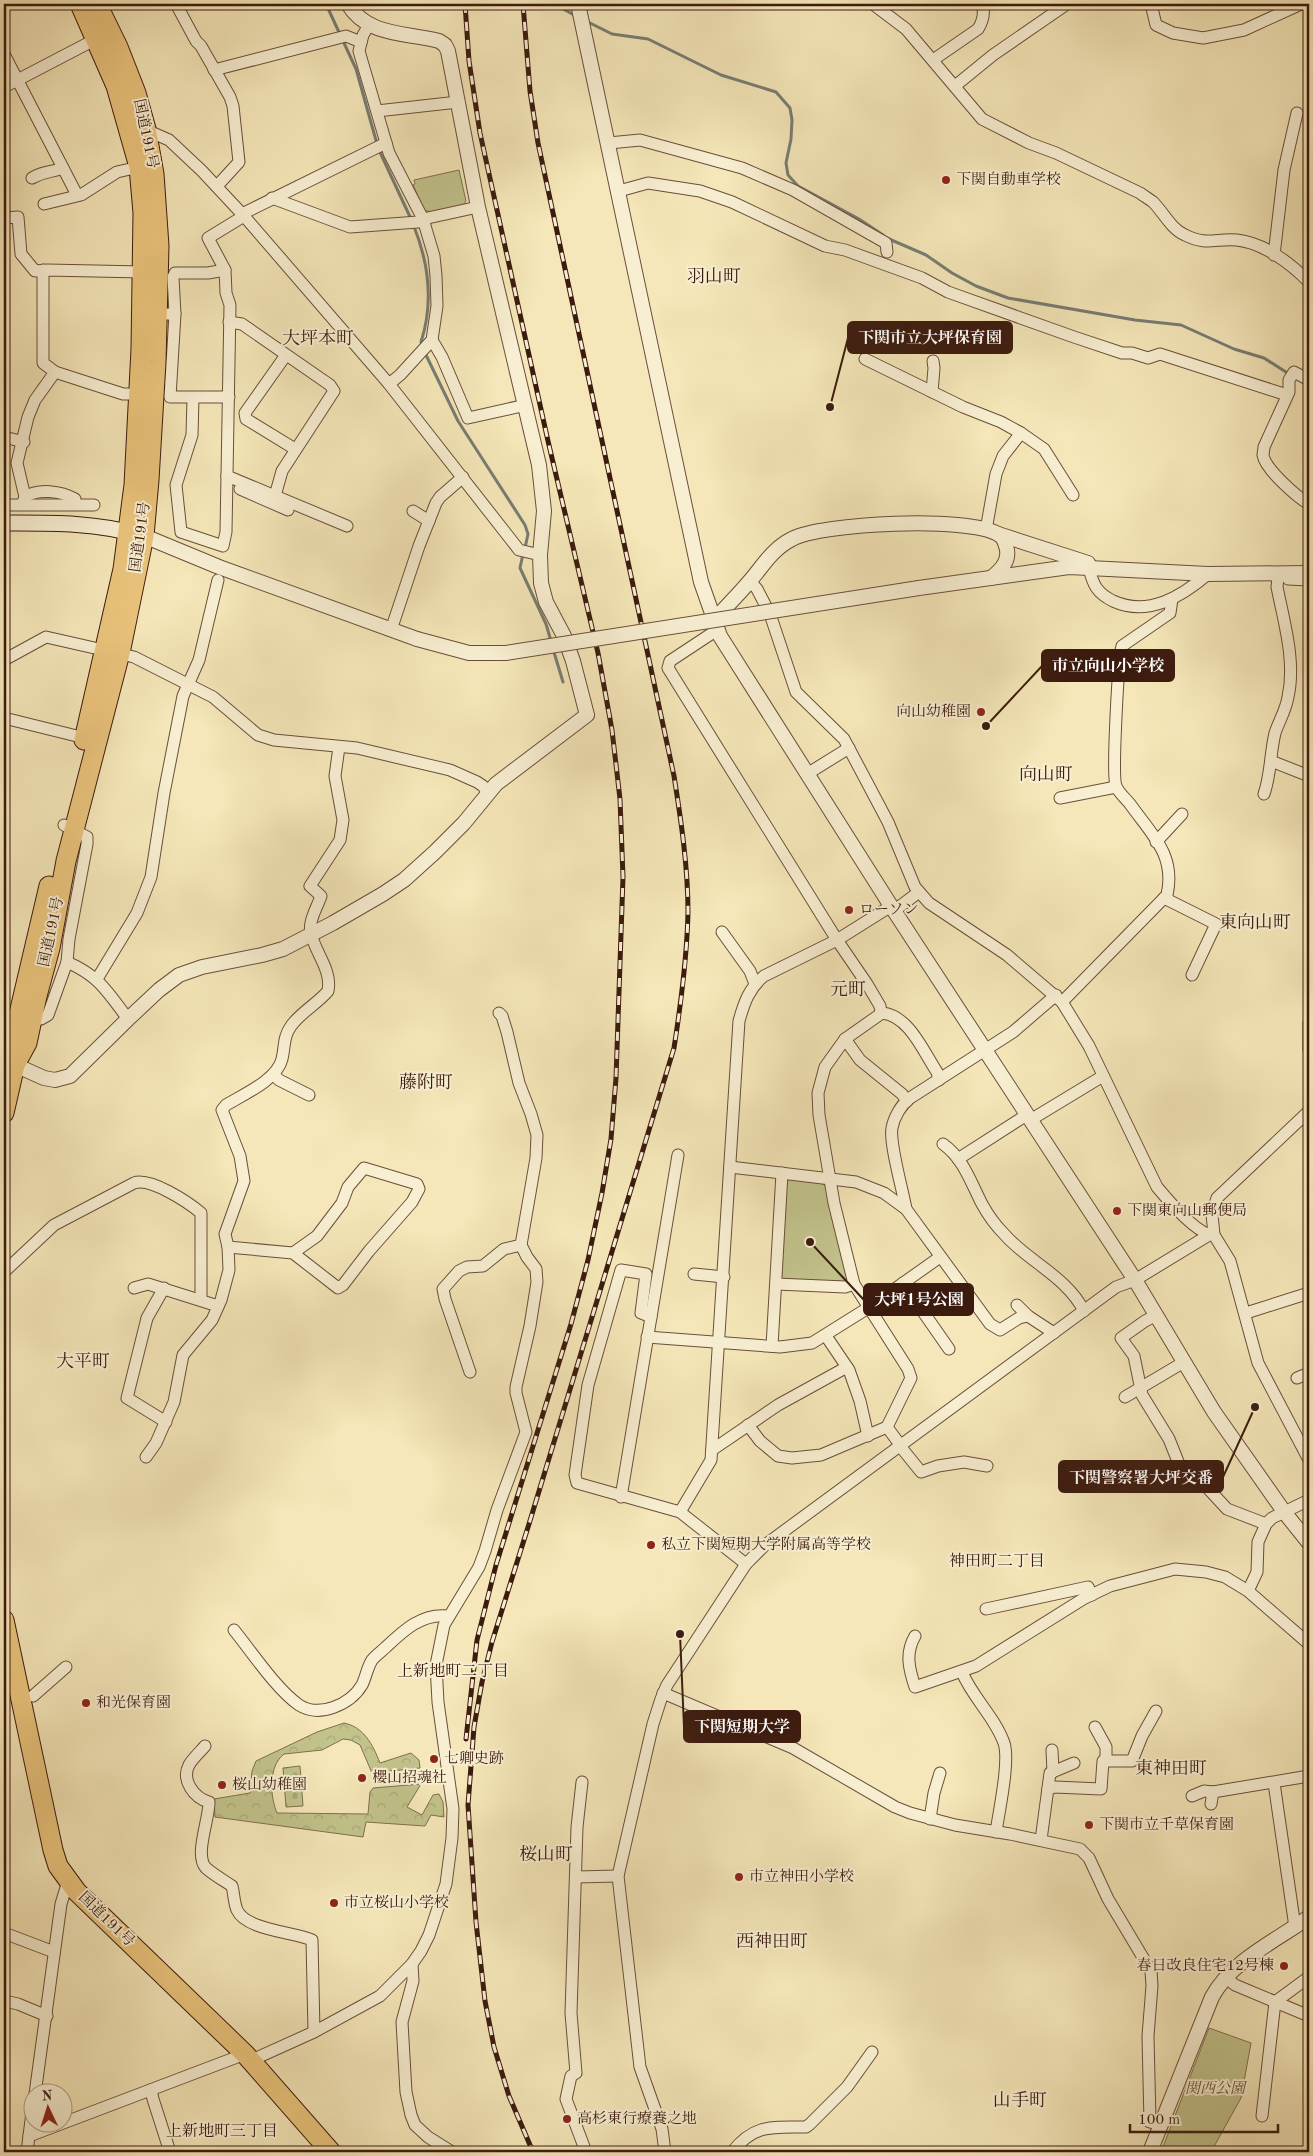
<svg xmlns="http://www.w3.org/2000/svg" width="1313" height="2156" font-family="'Old Standard TT','Noto Serif JP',serif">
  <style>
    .forest { fill: url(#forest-crowns); stroke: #7f6f4d }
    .cemetery { fill: url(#cemetery-stones); stroke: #7f6f4d }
    .park { fill: #c2c38b; stroke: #7f6f4d }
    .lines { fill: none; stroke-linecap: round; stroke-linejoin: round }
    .stream { stroke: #777d74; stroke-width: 3 }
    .minor-casing { stroke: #6a4e3a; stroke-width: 13 }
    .tertiary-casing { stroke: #6a4e3a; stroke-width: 16 }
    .secondary-casing { stroke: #3c1b0f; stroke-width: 17 }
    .trunk-casing { stroke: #3c1b0f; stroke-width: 21 }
    .minor { stroke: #f8efd2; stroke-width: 11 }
    .tertiary { stroke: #f8efd2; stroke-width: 14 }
    .secondary { stroke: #f8efd2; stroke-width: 15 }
    .trunk { stroke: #eac47c; stroke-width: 19 }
    .rail-casing { stroke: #3c1b0f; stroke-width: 5 }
    .rail { stroke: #f8efd2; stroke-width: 3; stroke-dasharray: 9; stroke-linecap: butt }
    .tertiary-bridge-casing { stroke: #6a4e3a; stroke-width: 16; stroke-linecap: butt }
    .tertiary-bridge { stroke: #f8efd2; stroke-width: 14 }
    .poi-dot { fill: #8f2418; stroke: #f8efd2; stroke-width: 2 }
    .labels { text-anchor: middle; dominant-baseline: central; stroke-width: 4; stroke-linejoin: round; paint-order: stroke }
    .street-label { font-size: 15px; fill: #3c1b0f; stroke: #f8efd2 }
    .poi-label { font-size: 15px; fill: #3c1b0f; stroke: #f8efd2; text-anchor: start }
    .park-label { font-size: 15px; font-style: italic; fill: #644d34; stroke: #f8efd2 }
    .neighbourhood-label { font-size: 16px; fill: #3c1b0f; stroke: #f8efd2 }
    .quarter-label { font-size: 18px; fill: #3c1b0f; stroke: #f8efd2 }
    .leader { fill: none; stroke: #3c1b0f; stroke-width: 2 }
    .callout-dot { fill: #3c1b0f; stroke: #f8efd2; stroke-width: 2 }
    .callout { fill: #3c1b0f; stroke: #3c1b0f; stroke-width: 2 }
    .callout-label { font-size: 16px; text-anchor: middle; font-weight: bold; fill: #fff }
  </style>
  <defs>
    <pattern id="forest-crowns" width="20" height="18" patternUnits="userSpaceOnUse" patternTransform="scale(1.25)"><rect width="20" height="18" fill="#c2c38b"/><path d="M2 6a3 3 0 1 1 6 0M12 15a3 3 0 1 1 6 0" fill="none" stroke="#a8a777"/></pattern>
    <pattern id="cemetery-stones" width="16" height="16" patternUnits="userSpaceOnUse" patternTransform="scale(1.25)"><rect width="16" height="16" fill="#c2c38b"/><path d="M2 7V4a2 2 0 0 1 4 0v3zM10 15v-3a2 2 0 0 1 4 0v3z" fill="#a8a777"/></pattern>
  </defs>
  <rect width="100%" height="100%" fill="#f5e7b9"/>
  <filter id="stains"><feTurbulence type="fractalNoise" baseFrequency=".004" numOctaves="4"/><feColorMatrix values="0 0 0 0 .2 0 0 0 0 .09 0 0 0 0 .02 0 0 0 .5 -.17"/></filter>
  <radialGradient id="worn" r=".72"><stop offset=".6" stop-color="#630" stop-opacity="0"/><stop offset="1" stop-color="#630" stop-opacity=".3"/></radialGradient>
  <path class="forest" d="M344 1723C364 1727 373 1745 380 1763L411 1753 419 1760 420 1768 372 1773 360 1745 351 1740 343 1739 322 1750 284 1754C268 1766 270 1797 277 1813L368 1814 370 1792 373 1788 421 1784 407 1807 422 1815 433 1795 439 1794 443 1802 444 1817 431 1815 425 1826 366 1822 363 1837 215 1817 214 1799 250 1793 252 1771 256 1761 317 1732Z"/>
  <path class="cemetery" d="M300 1766 303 1806 286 1807 283 1768Z"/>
  <g class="park">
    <path d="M459 170 466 201 463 205 431 212 424 210 413 185 415 184 414 180Z"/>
    <path d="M789 1178 820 1182 827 1187 849 1280 845 1283 783 1282 779 1278 784 1179Z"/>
    <path d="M1209 2028 1251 2043 1241 2098 1211 2152H1161Z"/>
  </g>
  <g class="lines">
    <g class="stream">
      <path d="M326 4 356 69 377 144"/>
      <path d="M554 4 576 16"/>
      <path d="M586 21 612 34 648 39 721 75 776 92 790 108 792 120 791 139 786 163 788 175 798 186 859 219 883 235"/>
      <path d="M379 150 411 219"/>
      <path d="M413 224C429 263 434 302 421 342L423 347"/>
      <path d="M889 239 926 255 952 273 976 286 1008 298 1135 320 1181 325 1234 349 1264 358 1289 374"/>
      <path d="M425 353 458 421 525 525 528 534 525 548"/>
      <path d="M523 554 520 568 546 624 551 641"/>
      <path d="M553 649 563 682"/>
    </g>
    <defs>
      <g id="minor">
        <path d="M176 4 196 41 201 46 230 97 233 106 239 162 217 186"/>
        <path d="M873 4 906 29 982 119 1029 143 1056 153 1140 193C1144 196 1149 199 1153 202 1164 213 1171 229 1185 235 1207 246 1216 238 1237 240 1264 243 1291 264 1309 282"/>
        <path d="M1151 4 1156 25 1173 33 1203 38 1244 30 1301 4"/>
        <path d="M369 25 363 35 359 51 389 153 423 219 434 256 436 276 437 306 432 340 400 375 389 384"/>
        <path d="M4 54 77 195"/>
        <path d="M933 60 978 29C983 21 985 13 982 4"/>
        <path d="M214 70 346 36 361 42"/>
        <path d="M955 86 993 55 1067 4"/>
        <path d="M4 87 100 37"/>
        <path d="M377 111 458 102"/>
        <path d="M144 129 169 140 202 171 244 216 389 384 519 550 540 555"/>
        <path d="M609 143 640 140 742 168 793 190 886 243 887 252"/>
        <path d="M32 178C46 170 51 173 63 168"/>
        <path d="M619 191 648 183 700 191 732 202 825 246 845 250 922 278 948 292 1074 337 1122 353H1132L1148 358 1160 354 1287 395"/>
        <path d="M272 198 350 227 418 222 423 219 478 207"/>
        <path d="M44 204 81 195 117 172 139 167"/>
        <path d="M242 214 386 143"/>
        <path d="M4 218 18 217 21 254 35 271 47 270 143 272"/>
        <path d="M1274 255 1284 170 1297 113"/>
        <path d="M43 270V363L55 372 123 394H139"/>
        <path d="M157 314H175L173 277 175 273H208L225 270"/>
        <path d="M175 314 170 397H229"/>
        <path d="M229 322 242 324 330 385 334 391 282 471 275 496"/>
        <path d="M432 340 442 357 468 418 526 405"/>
        <path d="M286 355 245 413 246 419 295 449"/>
        <path d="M865 359 963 407 1001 422 1021 433 1044 449 1073 495"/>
        <path d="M1309 380 1294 372 1289 380V392L1264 447C1264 450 1263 453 1263 455 1265 469 1297 497 1309 504"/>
        <path d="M932 392 934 368 933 361"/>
        <path d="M193 398 192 435 176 485 181 532 223 546 226 532 230 305 226 293 225 270 208 238 244 216"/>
        <path d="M4 437 24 442"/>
        <path d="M227 476 347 526"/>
        <path d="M240 489 288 510"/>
        <path d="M25 497 17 463 28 417 35 400 55 372"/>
        <path d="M23 502 25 497C38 488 61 491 75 499"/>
        <path d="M4 505H94"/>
        <path d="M413 511 429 521"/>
        <path d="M986 530 996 474 1003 456 1021 433"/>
        <path d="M1089 568C1093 585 1097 593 1113 601 1148 617 1181 597 1208 574"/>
        <path d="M1288 579 1309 580"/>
        <path d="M750 581 757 589 770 614 796 692 844 739 888 822 915 887 929 903 1007 955 1062 1002 1089 1046 1157 1187C1167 1199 1198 1236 1214 1235L1230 1261 1258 1363 1309 1460"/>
        <path d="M391 630 419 546 436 503 440 497 463 477"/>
        <path d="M717 630 670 661 668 668 837 940 867 984 880 1006 881 1013"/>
        <path d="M4 660 46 637 134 657 213 697 258 735 274 740 357 748 450 770 477 782 483 786 488 793"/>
        <path d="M4 718 89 739"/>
        <path d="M1271 761 1309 776"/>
        <path d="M807 774 849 748"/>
        <path d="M1264 794C1271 774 1270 754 1275 733 1279 721 1286 710 1288 697 1296 662 1284 622 1277 587L1278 577"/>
        <path d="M1060 798 1116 787"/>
        <path d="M1156 842 1182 814"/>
        <path d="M1164 898 1216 924 1192 975"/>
        <path d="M895 910 919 892"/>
        <path d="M722 932 750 971 755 984"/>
        <path d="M67 962C99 976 107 991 128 1019"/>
        <path d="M97 979 137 913 151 877 164 793 183 696 199 660 218 580"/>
        <path d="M1062 1002 1167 895C1176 855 1152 835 1130 804 1126 799 1118 792 1116 786 1112 775 1118 659 1122 646L1170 613 1172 599"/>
        <path d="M41 1019 48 1015 67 962 69 939 87 844V837L64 825"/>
        <path d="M1309 1023V1050"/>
        <path d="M845 1039 860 1060 902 1094 907 1101"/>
        <path d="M274 1075 279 1080 309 1095"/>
        <path d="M1032 1119 1103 1076"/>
        <path d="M943 1144C964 1159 971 1183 982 1204 988 1215 996 1226 1005 1235 1029 1262 1067 1277 1084 1311"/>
        <path d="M958 1159 1028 1114"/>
        <path d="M730 1167 856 1182 884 1193 906 1209 990 1324 1000 1330 1019 1318 1028 1316"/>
        <path d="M906 1209C903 1191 889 1143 892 1128 894 1117 901 1105 910 1098L1013 1032 1056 995"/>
        <path d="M1214 1235 1212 1214 1217 1198 1309 1111"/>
        <path d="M228 1247 293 1253 338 1288 343 1285 369 1251 412 1202 419 1189 417 1184 364 1168 348 1187 342 1203 317 1236 293 1253"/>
        <path d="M4 1272 54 1225 134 1183C150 1177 188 1202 201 1213V1300"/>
        <path d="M694 1274 724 1277"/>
        <path d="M903 1283 949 1349"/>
        <path d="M776 1284 845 1287 854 1284"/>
        <path d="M134 1288 148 1284 218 1306"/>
        <path d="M164 1288 147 1318 127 1398 166 1422"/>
        <path d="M1017 1305 1028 1316 1054 1333"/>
        <path d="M1246 1313 1309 1293"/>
        <path d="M1157 1315 1145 1321 1121 1338 1134 1356 1142 1395 1169 1439 1183 1474 1202 1482 1227 1509 1266 1524"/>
        <path d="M651 1317 641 1313 646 1274 621 1270 588 1385 575 1475 577 1483 680 1512 746 1564"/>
        <path d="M826 1336 849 1370 860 1401 868 1436"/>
        <path d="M647 1337 780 1347 812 1343 868 1308 940 1257"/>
        <path d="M772 1346 782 1173"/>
        <path d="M470 1372 445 1299 443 1289 459 1271 467 1267 483 1266 504 1249 521 1245"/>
        <path d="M1297 1378 1309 1373"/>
        <path d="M1125 1397 1184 1362"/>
        <path d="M748 1425 760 1441 778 1456 792 1458 821 1455 887 1427"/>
        <path d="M900 1446 921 1472 938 1466 964 1462 987 1466"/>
        <path d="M901 1446 887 1427 911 1378 908 1369 854 1284 834 1203 819 1115 818 1093 825 1067 845 1039 882 1013C909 1015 924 1053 937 1072L939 1080"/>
        <path d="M712 1450 778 1405 847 1367"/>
        <path d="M146 1457 156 1443 174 1402 183 1355 212 1320 221 1300 229 1270 228 1247 225 1234 244 1181 240 1156 222 1110 226 1105C244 1094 277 1080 282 1059 285 1047 283 1037 291 1026 301 1012 317 1004 328 991 332 970 316 954 311 934 308 921 317 908 321 896L310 886 340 840 343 820 335 776 339 747"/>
        <path d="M621 1497 678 1155"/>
        <path d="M680 1512 711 1460 739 1021C744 1003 749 988 764 976L837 940 891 906"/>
        <path d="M1248 1591 1257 1572 1258 1542 1266 1524 1272 1518 1309 1500"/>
        <path d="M986 1609 1088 1587 1092 1595"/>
        <path d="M234 1630C251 1651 277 1690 299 1705 319 1718 350 1705 362 1685 366 1677 367 1668 372 1660 376 1655 382 1651 386 1647 404 1630 422 1613 448 1616"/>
        <path d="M915 1636C905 1653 909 1669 915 1687L976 1666 1083 1599 1110 1586 1175 1569 1206 1572 1225 1577 1248 1591 1309 1644"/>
        <path d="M962 1672C972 1697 995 1717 1004 1743 1010 1761 999 1811 996 1832"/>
        <path d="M663 1693 793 1748 895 1807 910 1813 955 1825 1010 1834 1080 1849 1089 1858 1108 1899 1151 1971 1152 1986 1148 2036 1150 2122 1161 2125"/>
        <path d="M33 1696 66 1667"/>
        <path d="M1095 1727 1106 1747V1761"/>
        <path d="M205 1746C200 1752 193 1758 189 1765 181 1780 194 1798 209 1802 209 1821 194 1855 206 1868 214 1875 223 1880 232 1886 234 1894 234 1903 237 1910 246 1930 293 1932 312 1940L314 2032"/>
        <path d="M1052 1750 1053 1772"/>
        <path d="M582 1782 577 1827 571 2013 576 2073 571 2076 566 2099 586 2152"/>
        <path d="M1274 1783 1295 1927"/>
        <path d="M1048 1789 1055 1787 1101 1789 1103 1761H1132L1142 1736 1156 1711"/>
        <path d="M1192 1796 1204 1791 1213 1792"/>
        <path d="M1211 1804 1213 1792 1309 1776"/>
        <path d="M930 1819 934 1793 940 1773"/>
        <path d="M1041 1840 1050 1773 1074 1763"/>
        <path d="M576 1877 618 1876"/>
        <path d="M4 1933 54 1952"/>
        <path d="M412 1964 413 1981 402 2022 406 2092 411 2115 415 2125 428 2137 452 2152"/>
        <path d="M1225 1977 1235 1985 1309 2016"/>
        <path d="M4 2001 18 2004 47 2016"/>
        <path d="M252 2060 314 2032 380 1996 412 1964 421 1951 429 1935 446 1884 452 1838 453 1809 438 1702 436 1665 444 1625 479 1567 485 1551 497 1510 526 1432 516 1393V1387L530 1326 537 1282 536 1269 527 1257 521 1245 536 1158 537 1135 531 1114 519 1083 507 1032 502 1016 499 1013"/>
        <path d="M151 2090 153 2099 170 2152"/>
        <path d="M35 2094 61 1904 68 1881"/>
        <path d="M1262 2116 1275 2002 1309 1977"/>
        <path d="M29 2136 245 2054"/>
        <path d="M27 2152 32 2112"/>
        <path d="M665 2152 662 2129 640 2067 618 1876 653 1724 661 1699 667 1685 746 1564 765 1545 1116 1287 1135 1280 1209 1235"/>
        <path d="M732 2152C754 2124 772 2127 806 2127L810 2124 847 2087 872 2052"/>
      </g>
      <g id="tertiary">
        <path d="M578 4 701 582 720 636 891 906 1135 1280 1214 1412 1285 1513 1309 1543"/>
        <path d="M998 534 1088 563"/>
        <path d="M144 536 219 567 417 639"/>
        <path d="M919 588 1069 567 1208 574 1309 573"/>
        <path d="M713 621C725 608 738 595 749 582 763 566 772 549 792 539 822 523 968 516 998 534 1002 536 1005 542 1006 546 1011 560 1001 570 991 578"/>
        <path d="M15 1065 44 1078 55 1080 70 1076 128 1019 159 990 179 975 202 967 262 955 283 949 333 923 383 894 404 880 435 852 464 823 496 784 587 715 573 661 564 636 546 602 541 583 540 555 544 511 539 465 478 207 448 51 445 45 439 41C406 32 368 37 348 4"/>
        <path d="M1150 2152 1212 1997C1232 1960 1276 1941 1309 1917"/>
      </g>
      <path id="secondary" d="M4 523C49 523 95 522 139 535"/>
      <g id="trunk">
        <path d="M80 4 116 86 139 167 143 213 141 349 134 485 123 569 84 740"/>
        <path d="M15 1065 13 1039 49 886"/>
        <path d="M4 1113 15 1065 27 1043 37 996 50 948 66 861 120 653 144 536 149 480 156 362 159 246 154 174 146 129 136 93 118 47 97 4"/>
        <path d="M4 1620 53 1850 58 1866 77 1892 245 2054 331 2152"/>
      </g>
    </defs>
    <use href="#minor" class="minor-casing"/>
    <use href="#tertiary" class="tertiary-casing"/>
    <use href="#secondary" class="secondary-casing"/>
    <use href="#trunk" class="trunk-casing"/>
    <use href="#minor" class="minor"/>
    <use href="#tertiary" class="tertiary"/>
    <use href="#secondary" class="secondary"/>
    <use href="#trunk" class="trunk"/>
    <defs>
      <g id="rail">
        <path d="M465 4 469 61 480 133 548 441 598 653 612 730 620 799 623 877 616 1078 611 1139 602 1193 588 1260 571 1324 496 1565 477 1640 466 1739"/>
        <path d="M523 4 530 91 538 143 674 776C681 820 688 867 688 912 687 958 681 1003 674 1048L529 1524 492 1642 482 1682 474 1727 468 1805 476 1922 485 2001 494 2047 509 2096 533 2152"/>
      </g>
    </defs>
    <use href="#rail" class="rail-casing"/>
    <use href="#rail" class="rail"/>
    <defs>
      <path id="tertiary-bridge" d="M417 639 469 653H506L919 588"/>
    </defs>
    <use href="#tertiary-bridge" class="tertiary-bridge-casing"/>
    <use href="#tertiary-bridge" class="tertiary-bridge"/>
  </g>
  <g class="poi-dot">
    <circle cx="946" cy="180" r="5"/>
    <circle cx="981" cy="712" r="5"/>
    <circle cx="849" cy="910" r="5"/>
    <circle cx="1117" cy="1211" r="5"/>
    <circle cx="651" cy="1545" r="5"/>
    <circle cx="86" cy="1703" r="5"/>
    <circle cx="434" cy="1759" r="5"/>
    <circle cx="362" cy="1778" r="5"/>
    <circle cx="222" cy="1785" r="5"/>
    <circle cx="1089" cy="1825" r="5"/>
    <circle cx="739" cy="1877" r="5"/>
    <circle cx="334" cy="1903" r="5"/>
    <circle cx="1284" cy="1966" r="5"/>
    <circle cx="567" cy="2119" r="5"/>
  </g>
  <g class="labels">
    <g class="street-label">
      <text transform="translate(145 134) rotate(78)">国道191号</text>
      <text transform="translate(141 537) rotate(-82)">国道191号</text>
      <text transform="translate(52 932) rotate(-78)">国道191号</text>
      <text transform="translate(106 1920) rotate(44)">国道191号</text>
    </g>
    <g class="poi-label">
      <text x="956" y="180">下関自動車学校</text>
      <text x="971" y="712" text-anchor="end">向山幼稚園</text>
      <text x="859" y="910">ローソン</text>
      <text x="1127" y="1211">下関東向山郵便局</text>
      <text x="661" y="1545">私立下関短期大学附属高等学校</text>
      <text x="96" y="1703">和光保育園</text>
      <text x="444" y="1759">七卿史跡</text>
      <text x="372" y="1778">櫻山招魂社</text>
      <text x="232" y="1785">桜山幼稚園</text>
      <text x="1099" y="1825">下関市立千草保育園</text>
      <text x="749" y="1877">市立神田小学校</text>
      <text x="344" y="1903">市立桜山小学校</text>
      <text x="1274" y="1966" text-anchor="end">春日改良住宅12号棟</text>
      <text x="577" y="2119">高杉東行療養之地</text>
    </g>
    <g class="park-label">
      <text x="1215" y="2089">関西公園</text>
    </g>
    <g class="neighbourhood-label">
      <text x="997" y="1562">神田町二丁目</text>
      <text x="453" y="1672">上新地町二丁目</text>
      <text x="222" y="2132">上新地町三丁目</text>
    </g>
    <g class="quarter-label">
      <text x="714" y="277">羽山町</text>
      <text x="318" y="339">大坪本町</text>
      <text x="1046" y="775">向山町</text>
      <text x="1255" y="923">東向山町</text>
      <text x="848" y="990">元町</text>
      <text x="426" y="1083">藤附町</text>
      <text x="83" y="1362">大平町</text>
      <text x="1171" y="1769">東神田町</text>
      <text x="546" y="1855">桜山町</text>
      <text x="772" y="1942">西神田町</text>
      <text x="1020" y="2101">山手町</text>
    </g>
  </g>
  <path class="leader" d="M830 407L848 338M986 726L1042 666M810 1242L864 1300M1255 1407L1223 1477M680 1634L684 1727"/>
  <g class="callout-dot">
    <circle cx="830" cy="407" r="5"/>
    <circle cx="986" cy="726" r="5"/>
    <circle cx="810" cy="1242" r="5"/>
    <circle cx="1255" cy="1407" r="5"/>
    <circle cx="680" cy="1634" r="5"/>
  </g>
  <g class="callout">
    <rect x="848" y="322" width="164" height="31" rx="5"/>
    <rect x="1042" y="650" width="132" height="31" rx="5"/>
    <rect x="864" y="1284" width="109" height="31" rx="5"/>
    <rect x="1059" y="1461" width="164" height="31" rx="5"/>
    <rect x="684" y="1711" width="116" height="31" rx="5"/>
  </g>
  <g class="callout-label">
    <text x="930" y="343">下関市立大坪保育園</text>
    <text x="1108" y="671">市立向山小学校</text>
    <text x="919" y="1305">大坪1号公園</text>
    <text x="1141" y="1483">下関警察署大坪交番</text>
    <text x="742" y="1732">下関短期大学</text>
  </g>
  <rect width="1313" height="2156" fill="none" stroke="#f5e7b9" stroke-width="20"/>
  <rect x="5" y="5" width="1303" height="2146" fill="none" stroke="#3c1b0f" stroke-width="2.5"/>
  <rect x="10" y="10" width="1293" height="2136" fill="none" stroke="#3c1b0f"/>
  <g transform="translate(48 2108) rotate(356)"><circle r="24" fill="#f8efd2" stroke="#ad9a84"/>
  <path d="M0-4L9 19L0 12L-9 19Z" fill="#8f2418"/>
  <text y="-8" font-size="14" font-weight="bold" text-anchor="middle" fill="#3c1b0f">N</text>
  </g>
  <path d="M1130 2124v8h148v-8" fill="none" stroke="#3c1b0f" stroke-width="2.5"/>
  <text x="1138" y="2124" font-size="15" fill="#3c1b0f" stroke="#f8efd2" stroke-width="4" paint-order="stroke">100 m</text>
  <rect width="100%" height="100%" filter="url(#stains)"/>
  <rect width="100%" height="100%" fill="url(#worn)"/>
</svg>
